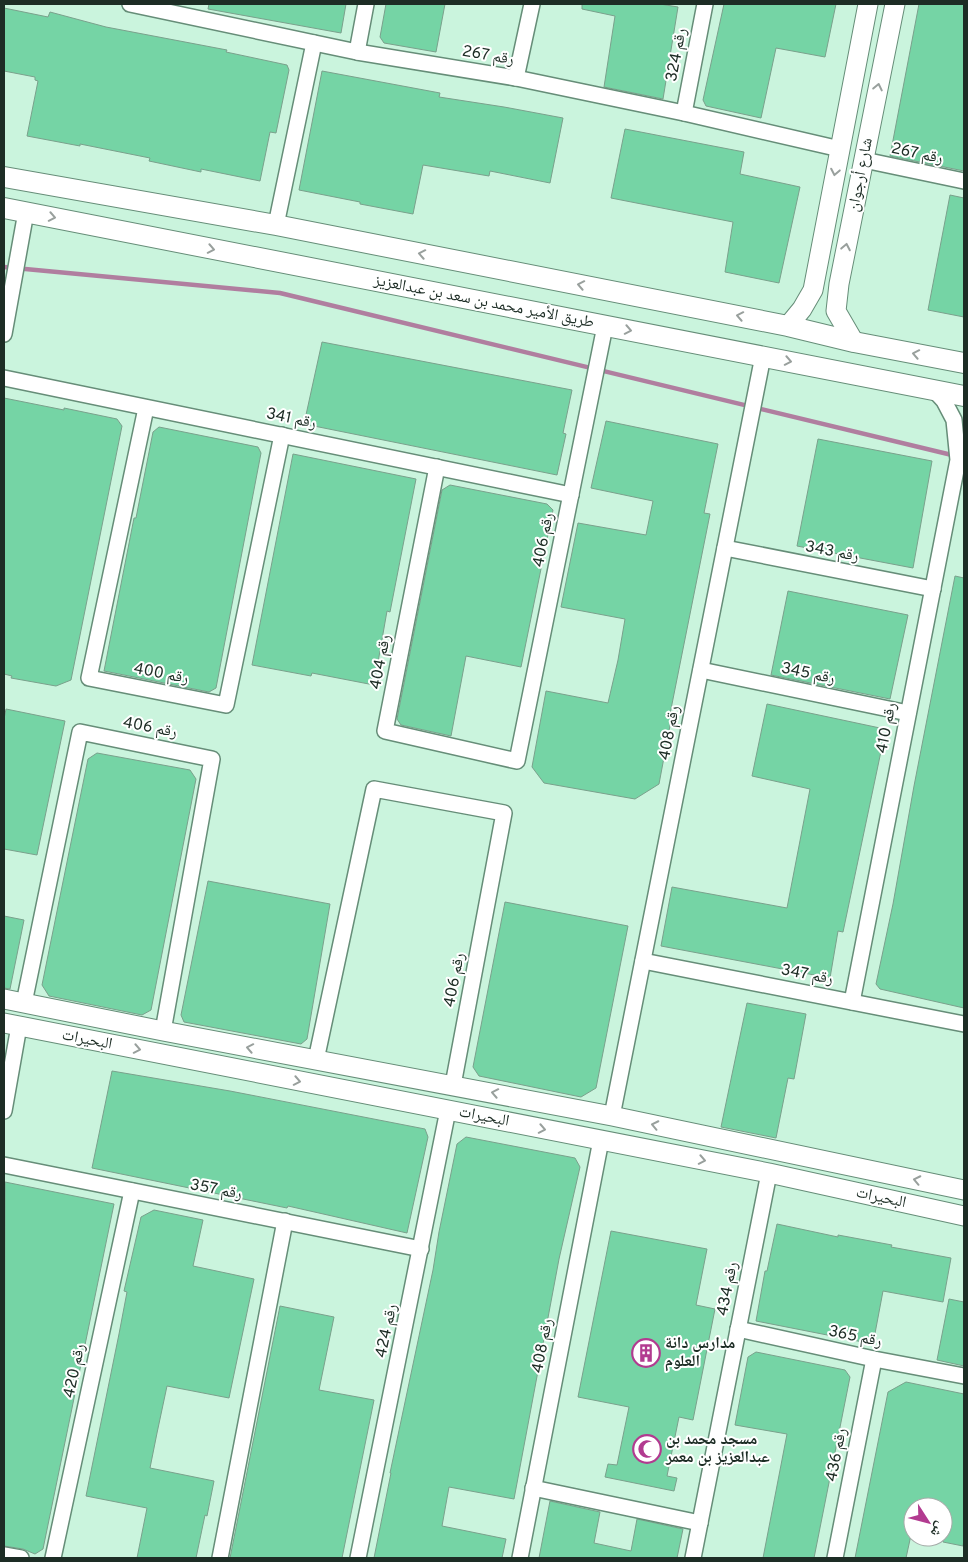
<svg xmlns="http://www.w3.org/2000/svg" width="968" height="1562" font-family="Overpass,'Noto Naskh Arabic',sans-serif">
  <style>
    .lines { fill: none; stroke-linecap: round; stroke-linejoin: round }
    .stream { stroke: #b07e9f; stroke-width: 4.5 }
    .building { fill: #75d4a5; stroke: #7aa18c }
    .minor-casing { stroke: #668d78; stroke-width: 18 }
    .tertiary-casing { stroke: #668d78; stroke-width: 21 }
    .secondary-casing { stroke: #668d78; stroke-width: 22 }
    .minor { stroke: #fff; stroke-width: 15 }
    .tertiary { stroke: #fff; stroke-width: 19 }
    .secondary { stroke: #fff; stroke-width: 20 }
    .oneway { stroke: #99a09d }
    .labels { text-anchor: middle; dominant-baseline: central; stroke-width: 4; stroke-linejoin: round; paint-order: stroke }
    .street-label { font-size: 16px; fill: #1d2d25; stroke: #fff }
    .poi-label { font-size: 16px; font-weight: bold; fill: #1d2d25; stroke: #fff; text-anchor: start }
  </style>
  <rect width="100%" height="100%" fill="#caf4dd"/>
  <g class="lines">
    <path class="stream" d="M4 267 280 293 956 456"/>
  </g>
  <g class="building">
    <path d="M209 4H346L341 33 208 9Z"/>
    <path d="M386 4H445L436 52 384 43 380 37Z"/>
    <path d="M582 4H660L678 7 663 99 604 87 615 16 582 9Z"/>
    <path d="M724 4H836L825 57 776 48 761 118 706 106 703 100Z"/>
    <path d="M919 4H964V171L890 156Z"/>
    <path d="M4 8 48 17 50 12 106 27 227 50 226 52 287 65 289 70 276 133 270 132 260 181 201 169V172L149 161 150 158 80 144V146L27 136 38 81 35 80V77L4 71Z"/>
    <path d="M322 71 440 93 439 97 504 107 563 118 550 183 490 171 489 176 423 165 413 214 360 204V202L299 190Z"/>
    <path d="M625 129 744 152 740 174 800 187 779 283 725 272 733 222 611 198Z"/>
    <path d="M950 195 964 198V317L928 310Z"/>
    <path d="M322 342 572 390 563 433 566 434 557 475 304 424Z"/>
    <path d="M4 398 64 410V408L117 419 122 426 71 680 56 686 11 678 12 676 4 674Z"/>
    <path d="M606 421 718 444 704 513 710 514 670 714 672 715 659 784 635 799 544 783 532 767 546 691 608 703 618 660 625 619 561 607 578 523 646 535 653 501 591 488Z"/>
    <path d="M159 427 258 447 261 453 216 688 209 692 104 671 134 518H136L153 432Z"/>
    <path d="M818 439 932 461 913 568 797 546Z"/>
    <path d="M293 454 416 479 390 612 387 611 374 685 312 673 311 676 252 665Z"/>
    <path d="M450 485 547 504 553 510 521 667 466 656 451 736 401 725 397 719 442 490Z"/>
    <path d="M955 576 964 578V1008L880 989 876 984 893 904 914 786Z"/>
    <path d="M788 591 908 615 890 699 771 675Z"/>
    <path d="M767 704 880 728 884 737 843 932 838 931 830 978 661 946 672 887 787 908 810 789 752 776Z"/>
    <path d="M6 709 65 721 37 855 4 849V719Z"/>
    <path d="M97 753 190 770 196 779 151 1010 142 1015 49 996 42 985 88 759Z"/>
    <path d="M208 881 330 904 307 1039 301 1044 184 1022 181 1015Z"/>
    <path d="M505 902 628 926 596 1088 581 1097 479 1076 473 1067Z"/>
    <path d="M4 916 24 920 10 989 4 988Z"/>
    <path d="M747 1003 806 1014 794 1079 788 1078 776 1138 721 1127Z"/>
    <path d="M112 1071 230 1091 425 1129 428 1137 407 1233 288 1206 287 1208 92 1168Z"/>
    <path d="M466 1137 575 1158 580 1167 559 1259 514 1499 449 1487 442 1526 506 1539 502 1558H374L391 1473H390L433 1270 439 1232 457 1144Z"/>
    <path d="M5 1182 114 1204 43 1549 35 1554 23 1549 4 1546Z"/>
    <path d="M154 1210 203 1220 193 1266 254 1279 229 1398 167 1386 157 1433 150 1468 214 1481 207 1516 205 1515 196 1558H137L147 1508 86 1496 119 1334 127 1292 124 1291 141 1217Z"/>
    <path d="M777 1224 838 1237V1235L892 1245 891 1247 951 1258 943 1302 883 1291 873 1344 756 1321 765 1271H767Z"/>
    <path d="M611 1231 707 1249 696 1305 715 1309 693 1420 679 1417 667 1476 677 1478 674 1491 605 1477 608 1464 617 1465 629 1407 578 1397Z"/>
    <path d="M949 1299 964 1302V1366L937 1360Z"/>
    <path d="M280 1306 334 1317 319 1390 374 1400 342 1558H230Z"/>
    <path d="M756 1352 845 1370 850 1377 814 1558H763L787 1434 735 1425 748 1357Z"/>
    <path d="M906 1382 964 1394V1539L963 1546 943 1542V1507H913V1535H911L906 1558H855L888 1392Z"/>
    <path d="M550 1501 600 1512 594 1543 631 1551 637 1519 683 1529 677 1558H539Z"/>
  </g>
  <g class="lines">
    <defs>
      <g id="minor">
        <path d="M130 4 357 52 516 78 684 113 840 149"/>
        <path d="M357 52 366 4"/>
        <path d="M516 78 532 4"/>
        <path d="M684 113 705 4"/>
        <path d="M864 160 964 181"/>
        <path d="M276 225 314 43"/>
        <path d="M4 334 26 212"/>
        <path d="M4 378 571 495"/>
        <path d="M146 408 89 678 226 705 282 435"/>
        <path d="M437 467 385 731 517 761 605 326"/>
        <path d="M725 548 933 589"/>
        <path d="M701 670 908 713"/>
        <path d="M643 961 964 1024"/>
        <path d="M852 1002 958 460 954 420 944 401 934 390"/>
        <path d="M24 1003 80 732 212 759 163 1031"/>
        <path d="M316 1060 374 789 504 813 453 1085"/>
        <path d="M4 1111 19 1026"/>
        <path d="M612 1116 763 356"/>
        <path d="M4 1165 421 1249"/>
        <path d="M738 1329 874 1359 964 1376"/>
        <path d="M533 1488 700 1523"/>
        <path d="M4 1555 21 1558"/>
        <path d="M53 1558 132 1191"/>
        <path d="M220 1558 285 1221"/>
        <path d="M358 1558 448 1110"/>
        <path d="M520 1558 601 1140"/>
        <path d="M693 1558 769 1173"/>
        <path d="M835 1558 874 1359"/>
      </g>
      <g id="tertiary">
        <path d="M788 326 802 309 813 290 868 4"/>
        <path d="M854 342 836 311 839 284 895 4"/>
        <path d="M4 999 163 1031 612 1116 964 1190"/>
        <path d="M4 1023 769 1173 964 1216"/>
      </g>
      <g id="secondary">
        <path d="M4 177 276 225 788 326 854 342 964 363"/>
        <path d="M4 208 964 396"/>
      </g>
    </defs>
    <use href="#minor" class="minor-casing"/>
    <use href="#tertiary" class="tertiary-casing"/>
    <use href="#secondary" class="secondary-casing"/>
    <use href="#minor" class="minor"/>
    <use href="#tertiary" class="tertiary"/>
    <use href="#secondary" class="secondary"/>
  </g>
  <defs><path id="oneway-chevron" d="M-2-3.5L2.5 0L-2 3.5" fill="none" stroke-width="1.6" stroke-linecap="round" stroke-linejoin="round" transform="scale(1.25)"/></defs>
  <g class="oneway">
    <use href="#oneway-chevron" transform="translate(878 87) rotate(-78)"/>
    <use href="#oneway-chevron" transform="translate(835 172) rotate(101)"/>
    <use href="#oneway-chevron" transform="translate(52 217) rotate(11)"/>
    <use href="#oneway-chevron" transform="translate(846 247) rotate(-79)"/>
    <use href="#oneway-chevron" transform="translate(211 249) rotate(11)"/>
    <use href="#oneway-chevron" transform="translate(422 254) rotate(-169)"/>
    <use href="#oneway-chevron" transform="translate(581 285) rotate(-169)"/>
    <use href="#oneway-chevron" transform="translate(740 316) rotate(-169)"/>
    <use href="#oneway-chevron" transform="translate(628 330) rotate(11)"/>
    <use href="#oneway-chevron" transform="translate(916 354) rotate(-169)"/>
    <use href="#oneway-chevron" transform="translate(788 361) rotate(11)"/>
    <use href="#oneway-chevron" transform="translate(250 1048) rotate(-169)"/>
    <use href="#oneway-chevron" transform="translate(137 1049) rotate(11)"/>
    <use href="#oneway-chevron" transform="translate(297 1081) rotate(11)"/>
    <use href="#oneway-chevron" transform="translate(495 1093) rotate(-169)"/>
    <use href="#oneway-chevron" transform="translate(655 1125) rotate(-168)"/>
    <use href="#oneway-chevron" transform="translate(542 1129) rotate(11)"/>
    <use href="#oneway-chevron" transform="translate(702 1160) rotate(11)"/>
    <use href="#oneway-chevron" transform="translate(917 1180) rotate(-168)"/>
  </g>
  <defs>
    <symbol id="building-ring" viewBox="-11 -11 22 22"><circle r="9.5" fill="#fff" stroke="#b23b90" stroke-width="1.5"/><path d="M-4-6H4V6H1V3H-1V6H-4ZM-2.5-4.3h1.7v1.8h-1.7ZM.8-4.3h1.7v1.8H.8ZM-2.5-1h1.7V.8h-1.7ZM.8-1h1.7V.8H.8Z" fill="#b23b90"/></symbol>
    <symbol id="mosque-ring" viewBox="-11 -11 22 22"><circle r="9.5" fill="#fff" stroke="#b23b90" stroke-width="1.5"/><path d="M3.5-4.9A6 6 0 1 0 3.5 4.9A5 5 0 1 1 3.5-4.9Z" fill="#b23b90"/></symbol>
  </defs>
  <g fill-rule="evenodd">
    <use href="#building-ring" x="630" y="1337" width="32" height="32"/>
    <use href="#mosque-ring" x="631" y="1433" width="32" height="32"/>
  </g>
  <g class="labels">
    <g class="street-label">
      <text transform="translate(677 55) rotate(-79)">رقم 324</text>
      <text transform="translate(488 56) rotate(10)">رقم 267</text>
      <text transform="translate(917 154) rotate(12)">رقم 267</text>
      <text transform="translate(861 175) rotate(-79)">شارع أرجوان</text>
      <text transform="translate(484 302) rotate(11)">طريق الأمير محمد بن سعد بن عبدالعزيز</text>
      <text transform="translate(291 419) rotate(12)">رقم 341</text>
      <text transform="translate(544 540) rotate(-79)">رقم 406</text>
      <text transform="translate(832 552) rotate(11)">رقم 343</text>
      <text transform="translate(381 662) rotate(-79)">رقم 404</text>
      <text transform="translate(161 674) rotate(11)">رقم 400</text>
      <text transform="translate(808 674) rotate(12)">رقم 345</text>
      <text transform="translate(150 728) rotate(11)">رقم 406</text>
      <text transform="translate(887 728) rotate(-79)">رقم 410</text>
      <text transform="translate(670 733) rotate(-79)">رقم 408</text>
      <text transform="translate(807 975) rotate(11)">رقم 347</text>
      <text transform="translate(455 980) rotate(-79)">رقم 406</text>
      <text transform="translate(87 1040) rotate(11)">البحيرات</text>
      <text transform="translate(484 1117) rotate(11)">البحيرات</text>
      <text transform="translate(216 1190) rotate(11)">رقم 357</text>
      <text transform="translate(881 1198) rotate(12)">البحيرات</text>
      <text transform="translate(728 1289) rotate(-79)">رقم 434</text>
      <text transform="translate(387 1331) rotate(-78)">رقم 424</text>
      <text transform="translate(855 1337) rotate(12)">رقم 365</text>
      <text transform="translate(543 1346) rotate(-79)">رقم 408</text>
      <text transform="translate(75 1371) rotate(-78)">رقم 420</text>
      <text transform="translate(837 1455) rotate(-79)">رقم 436</text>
    </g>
    <g class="poi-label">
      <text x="665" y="1344">مدارس دانة<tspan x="665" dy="18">العلوم</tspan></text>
      <text x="666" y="1440">مسجد محمد بن<tspan x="666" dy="18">عبدالعزيز بن معمر</tspan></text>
    </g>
  </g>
  <rect width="968" height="1562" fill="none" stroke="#1d2d25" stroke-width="10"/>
  <g transform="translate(928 1522) rotate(126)"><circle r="24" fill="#ffffff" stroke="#a5aba8"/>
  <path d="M0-4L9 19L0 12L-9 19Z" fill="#b23b90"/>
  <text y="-8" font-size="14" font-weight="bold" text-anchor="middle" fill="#1d2d25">ش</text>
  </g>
</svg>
